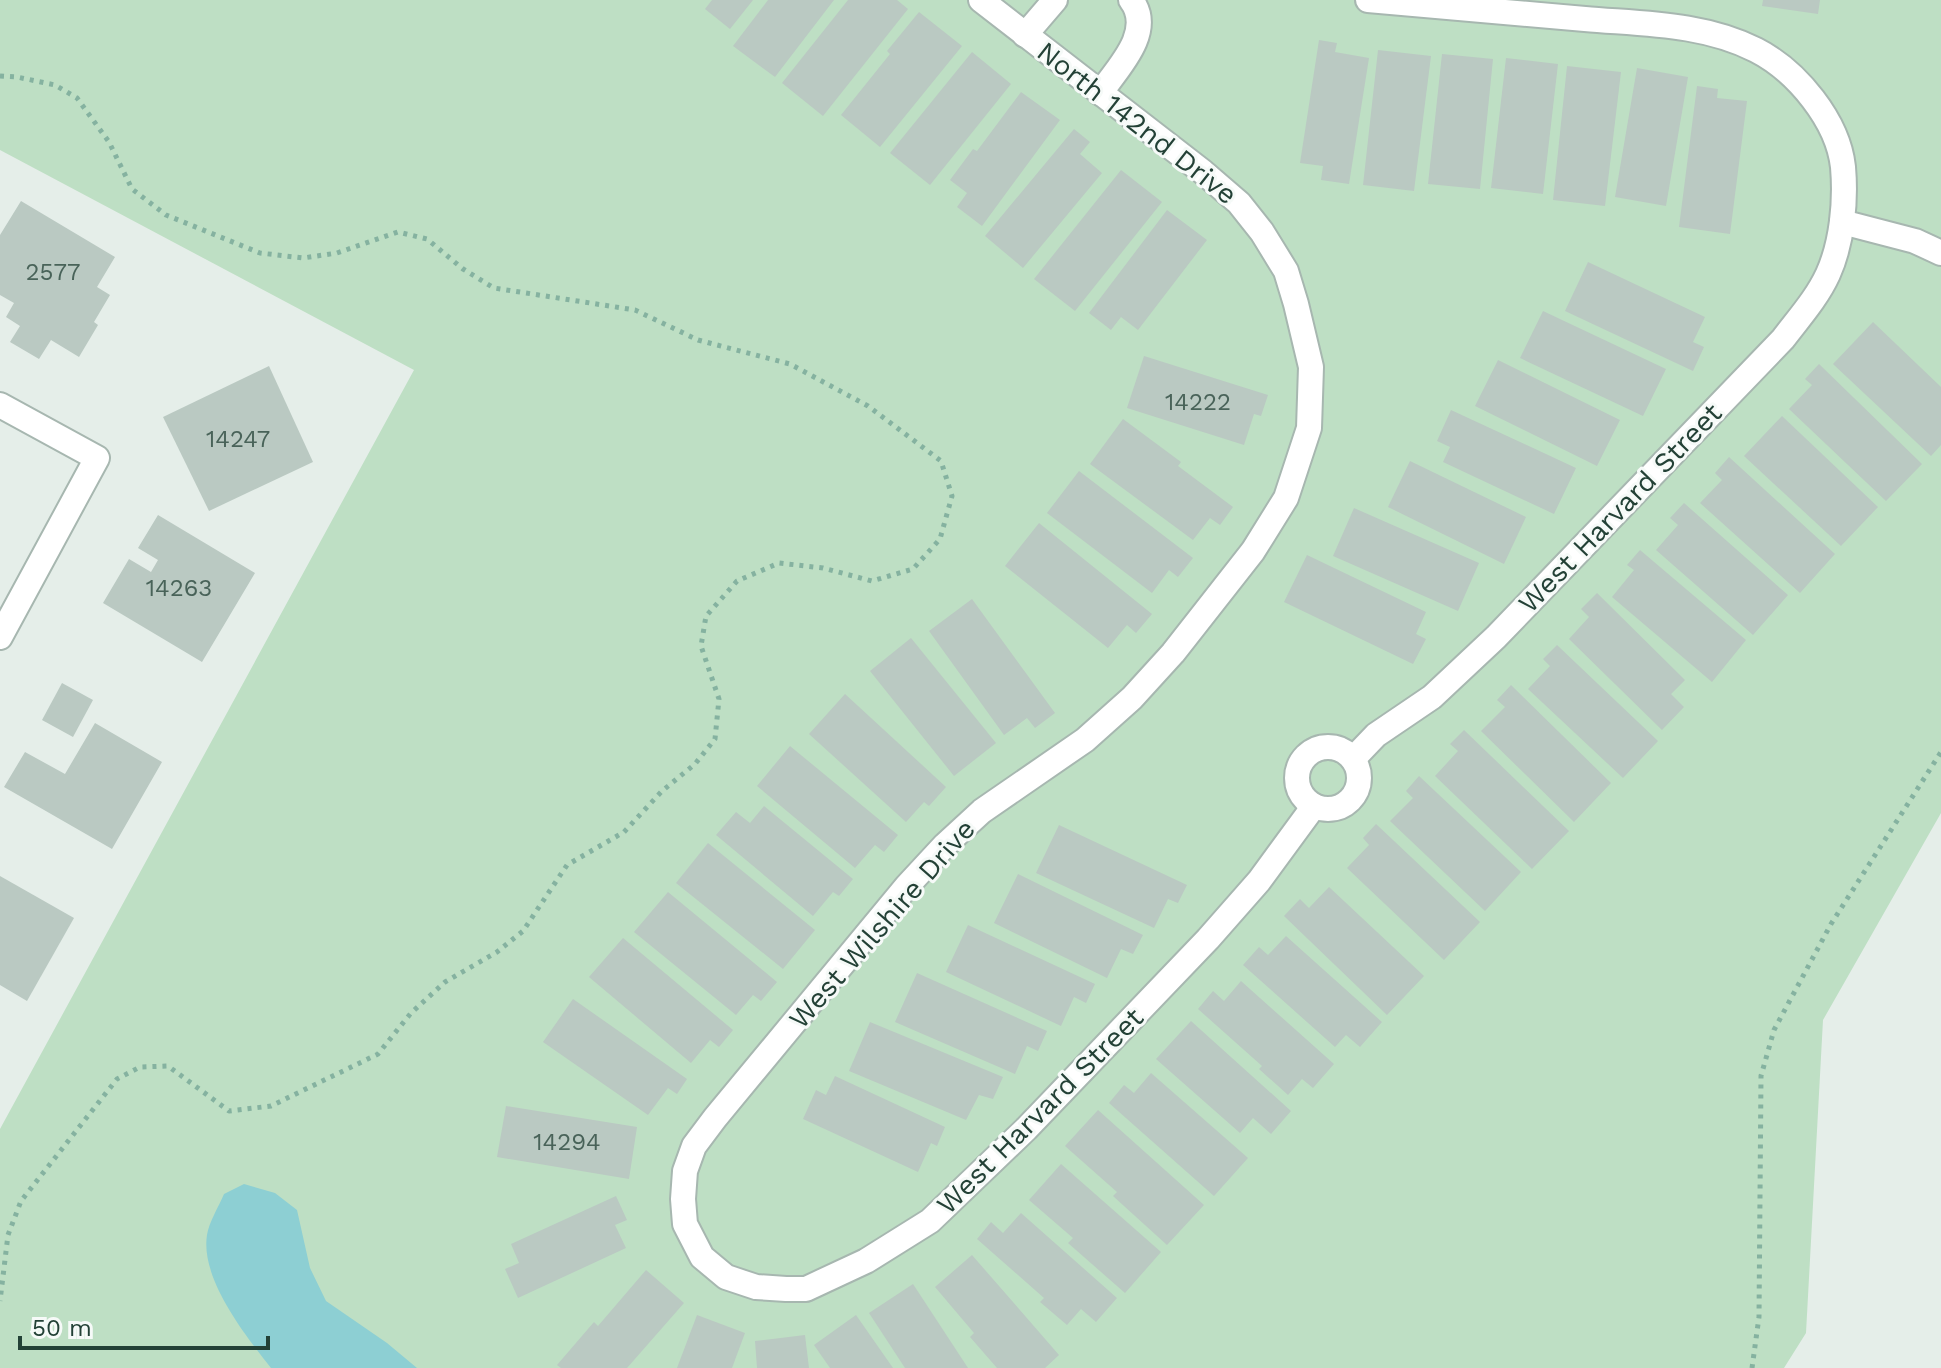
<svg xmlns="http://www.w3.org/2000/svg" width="1941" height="1368" font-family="'Work Sans',sans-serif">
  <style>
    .green { fill: #bedfc4 }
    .water { fill: #8dcfd3 }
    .building { fill: #bac9c2 }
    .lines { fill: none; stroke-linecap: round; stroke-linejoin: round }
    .minor-casing { stroke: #a7b7b0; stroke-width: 28 }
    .path { stroke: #85b2a0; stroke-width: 5; stroke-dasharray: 4 6; stroke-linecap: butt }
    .minor { stroke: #fff; stroke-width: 24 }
    .labels { text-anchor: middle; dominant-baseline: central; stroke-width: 6; stroke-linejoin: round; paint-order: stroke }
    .number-label { font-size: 24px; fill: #496359 }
    .street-label { font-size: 28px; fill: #234136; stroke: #f6faf8 }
  </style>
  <rect width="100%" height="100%" fill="#e5eee9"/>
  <path class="green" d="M0 0H1941V813L1823 1020 1806 1333 1784 1368H0V1129L414 370 0 150Z"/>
  <path class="water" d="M244 1184 275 1193 297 1210 310 1268 326 1301 387 1343 417 1368H271C246 1336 200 1279 207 1235 209 1222 219 1206 224 1194Z"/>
  <g class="building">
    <path d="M712 0H753L730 29 705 9Z"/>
    <path d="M768 0H834L775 77 733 46Z"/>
    <path d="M848 0H897L908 9 823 116 782 83Z"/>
    <path d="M1763 0H1820L1818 14 1762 6Z"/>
    <path d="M919 12 962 46 880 147 841 115 890 54 887 51Z"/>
    <path d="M1319 40 1337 43 1335 52 1369 58 1349 184 1321 180 1323 166 1300 163Z"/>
    <path d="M1378 50 1431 56 1414 191 1363 185Z"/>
    <path d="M972 52 1011 84 930 185 890 153Z"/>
    <path d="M1442 54 1493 59 1480 189 1428 184Z"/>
    <path d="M1506 58 1558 64 1543 194 1491 188Z"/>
    <path d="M1567 66 1621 72 1605 206 1553 200Z"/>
    <path d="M1637 68 1688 77 1666 206 1615 197Z"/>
    <path d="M1697 86 1718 89 1717 98 1747 101 1730 234 1679 227Z"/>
    <path d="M1021 92 1060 120 982 226 957 207 967 193 950 180 973 149 977 151Z"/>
    <path d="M1074 129 1090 142 1080 154 1102 173 1023 268 985 236Z"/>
    <path d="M1121 170 1162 202 1075 311 1034 279Z"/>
    <path d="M21 201 115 257 97 287 110 295 94 322 98 325 79 357 51 340 39 359 10 342 20 326 6 317 14 303 0 295V235Z"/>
    <path d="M1167 210 1207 240 1138 330 1121 317 1111 330 1089 313Z"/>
    <path d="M1588 262 1705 317 1693 342 1704 347 1693 371 1565 311Z"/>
    <path d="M1543 311 1666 369 1643 416 1520 358Z"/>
    <path d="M1873 322 1941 387V445L1931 456 1833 364Z"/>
    <path d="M1144 356 1268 395 1261 416 1254 414 1244 445 1127 408Z"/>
    <path d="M1498 360 1620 420 1597 466 1475 406Z"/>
    <path d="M1819 364 1922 464 1886 501 1789 409 1812 385 1805 379Z"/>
    <path d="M269 366 313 462 209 511 163 417Z"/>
    <path d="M1451 410 1576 468 1554 514 1443 462 1450 447 1437 441Z"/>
    <path d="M1782 416 1878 507 1841 546 1744 456Z"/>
    <path d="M1123 419 1181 462 1178 466 1233 507 1220 525 1210 518 1193 540 1090 464Z"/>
    <path d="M1729 457 1835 554 1800 593 1700 503 1722 480 1715 473Z"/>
    <path d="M1410 461 1526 517 1504 564 1388 507Z"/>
    <path d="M1079 471 1193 558 1178 577 1169 570 1152 593 1047 513Z"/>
    <path d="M1684 503 1788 595 1753 635 1656 550 1678 525 1670 518Z"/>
    <path d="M1354 508 1479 563 1458 611 1333 556Z"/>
    <path d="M158 515 255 573 202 662 103 603 129 559 151 572 158 560 138 548Z"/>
    <path d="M1039 523 1152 614 1136 633 1127 625 1108 648 1005 566Z"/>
    <path d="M1640 550 1746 640 1712 682 1612 597 1634 570 1627 565Z"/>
    <path d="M1307 555 1426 612 1416 634 1426 639 1413 664 1284 602Z"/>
    <path d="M1597 593 1685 680 1671 694 1684 707 1662 730 1569 639 1589 617 1581 609Z"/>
    <path d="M972 599 1055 713 1035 728 1027 718 1004 735 929 631Z"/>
    <path d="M911 638 996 743 954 776 870 671Z"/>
    <path d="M1557 645 1658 741 1623 778 1528 689 1550 666 1543 659Z"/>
    <path d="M62 683 93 700 73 737 42 720Z"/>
    <path d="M1511 685 1611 783 1574 822 1481 731 1505 707 1497 700Z"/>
    <path d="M845 694 946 787 929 806 924 802 906 822 809 734Z"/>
    <path d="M95 723 162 762 112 849 4 787 25 752 65 774Z"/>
    <path d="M1464 730 1569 831 1532 869 1435 776 1458 751 1450 744Z"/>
    <path d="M790 746 898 835 884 852 875 845 855 868 757 786Z"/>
    <path d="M1419 776 1521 872 1485 911 1390 821 1413 798 1406 791Z"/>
    <path d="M764 806 853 879 839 896 833 892 813 916 716 835 736 812 750 823Z"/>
    <path d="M1376 824 1480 922 1444 960 1347 868 1369 845 1363 838Z"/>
    <path d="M1059 825 1187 885 1178 903 1168 899 1154 928 1036 873Z"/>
    <path d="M708 843 815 930 783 969 676 883Z"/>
    <path d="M1018 874 1143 935 1133 954 1121 949 1107 978 994 923Z"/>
    <path d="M0 876 74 918 27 1001 0 985Z"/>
    <path d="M1329 887 1424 976 1387 1015 1284 916 1300 899 1309 908Z"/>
    <path d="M668 892 777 982 761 1001 753 995 736 1015 634 932Z"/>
    <path d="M968 925 1095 984 1086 1003 1074 997 1061 1026 946 972Z"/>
    <path d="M1286 936 1382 1022 1360 1047 1346 1035 1335 1047 1243 965 1259 947 1268 955Z"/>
    <path d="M623 938 733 1030 719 1047 710 1040 691 1063 589 977Z"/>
    <path d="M917 973 1047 1031 1038 1051 1027 1046 1015 1074 895 1022Z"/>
    <path d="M1241 981 1334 1064 1313 1088 1302 1079 1288 1095 1259 1069 1262 1066 1198 1009 1213 991 1224 1001Z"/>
    <path d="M573 999 687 1079 677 1094 668 1088 648 1115 543 1042Z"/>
    <path d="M1191 1021 1291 1111 1271 1134 1253 1118 1240 1133 1156 1059Z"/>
    <path d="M870 1022 1003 1077 993 1099 979 1095 966 1120 849 1071Z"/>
    <path d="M1151 1073 1248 1158 1214 1196 1109 1103 1124 1085 1134 1093Z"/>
    <path d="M835 1076 945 1127 937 1146 931 1143 918 1172 803 1119 816 1090 826 1095Z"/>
    <path d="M506 1106 637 1127 629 1179 497 1157Z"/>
    <path d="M1098 1110 1204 1205 1167 1245 1113 1196 1117 1192 1065 1146Z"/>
    <path d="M1061 1164 1161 1252 1125 1293 1068 1243 1073 1238 1029 1200Z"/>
    <path d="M616 1196 627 1220 615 1225 626 1248 518 1298 505 1269 519 1263 511 1244Z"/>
    <path d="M1021 1213 1117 1298 1096 1322 1081 1309 1067 1325 1040 1302 1044 1298 977 1239 991 1222 1003 1233Z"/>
    <path d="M972 1255 1059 1355 1045 1368H997L970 1337 974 1333 935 1287Z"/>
    <path d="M646 1270 684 1303 627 1368H561L557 1365 594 1322 598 1326Z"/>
    <path d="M913 1284 968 1368H905L869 1313Z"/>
    <path d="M697 1315 745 1333 732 1368H677Z"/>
    <path d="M856 1315 893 1368H830L814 1345Z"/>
    <path d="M805 1335 809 1368H757L755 1341Z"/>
  </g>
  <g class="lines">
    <defs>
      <g id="minor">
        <path d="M981 0 1203 172 1239 203 1262 232 1286 271 1296 304 1311 367 1309 428 1286 498 1253 551 1173 653 1132 698 1085 740 982 811 945 845 907 886 715 1118 694 1146 685 1171 683 1199 685 1224 702 1257 726 1277 756 1287 786 1289H806L866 1261 930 1221 1026 1129 1208 939 1259 881 1314 806"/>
        <path d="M1025 35 1055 0"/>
        <path d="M1100 93C1118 68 1155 31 1131 0"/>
        <path d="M1842 222 1915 241 1941 253"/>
        <path d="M0 405 97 458 0 637"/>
        <circle cx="1328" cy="778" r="31"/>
        <path d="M1353 759 1376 735 1432 697 1496 637 1783 339C1799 318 1817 298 1828 274 1842 243 1846 202 1843 167 1838 121 1797 71 1756 50 1703 23 1642 24 1585 19 1512 13 1440 6 1368 0"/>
      </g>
    </defs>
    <use href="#minor" class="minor-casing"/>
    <g class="path">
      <path d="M0 76 17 77 55 85 77 98 109 142 132 189 166 215 260 253 303 258 337 253 398 232 427 239 463 269 494 288 635 310 698 340 790 364 868 406 941 461 952 496 940 539 913 569 872 581 823 568 779 563 737 581 706 616 701 646 719 699 715 739 695 764 662 791 624 832 567 865 523 931 497 952 445 982 411 1013 378 1054 271 1106 229 1111 168 1066 140 1067 117 1079 21 1201 8 1235 0 1301"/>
      <path d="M1752 1368 1759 1317 1761 1076 1774 1030 1831 924 1941 752"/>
    </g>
    <use href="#minor" class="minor"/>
  </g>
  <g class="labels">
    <g class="number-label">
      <text x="53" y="272">2577</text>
      <text x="1198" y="402">14222</text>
      <text x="238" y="439">14247</text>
      <text x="179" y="588">14263</text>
      <text x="567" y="1142">14294</text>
    </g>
    <g class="street-label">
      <text transform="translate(1137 123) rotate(38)">North 142nd Drive</text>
      <text transform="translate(1620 508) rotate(-46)">West Harvard Street</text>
      <text transform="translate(882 924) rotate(-49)">West Wilshire Drive</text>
      <text transform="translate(1040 1111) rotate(-45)">West Harvard Street</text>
    </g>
  </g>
  <path d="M20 1336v12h248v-12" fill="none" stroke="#234136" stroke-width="4"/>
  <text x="32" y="1336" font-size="24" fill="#234136" stroke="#f6faf8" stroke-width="6" paint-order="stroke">50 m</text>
</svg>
